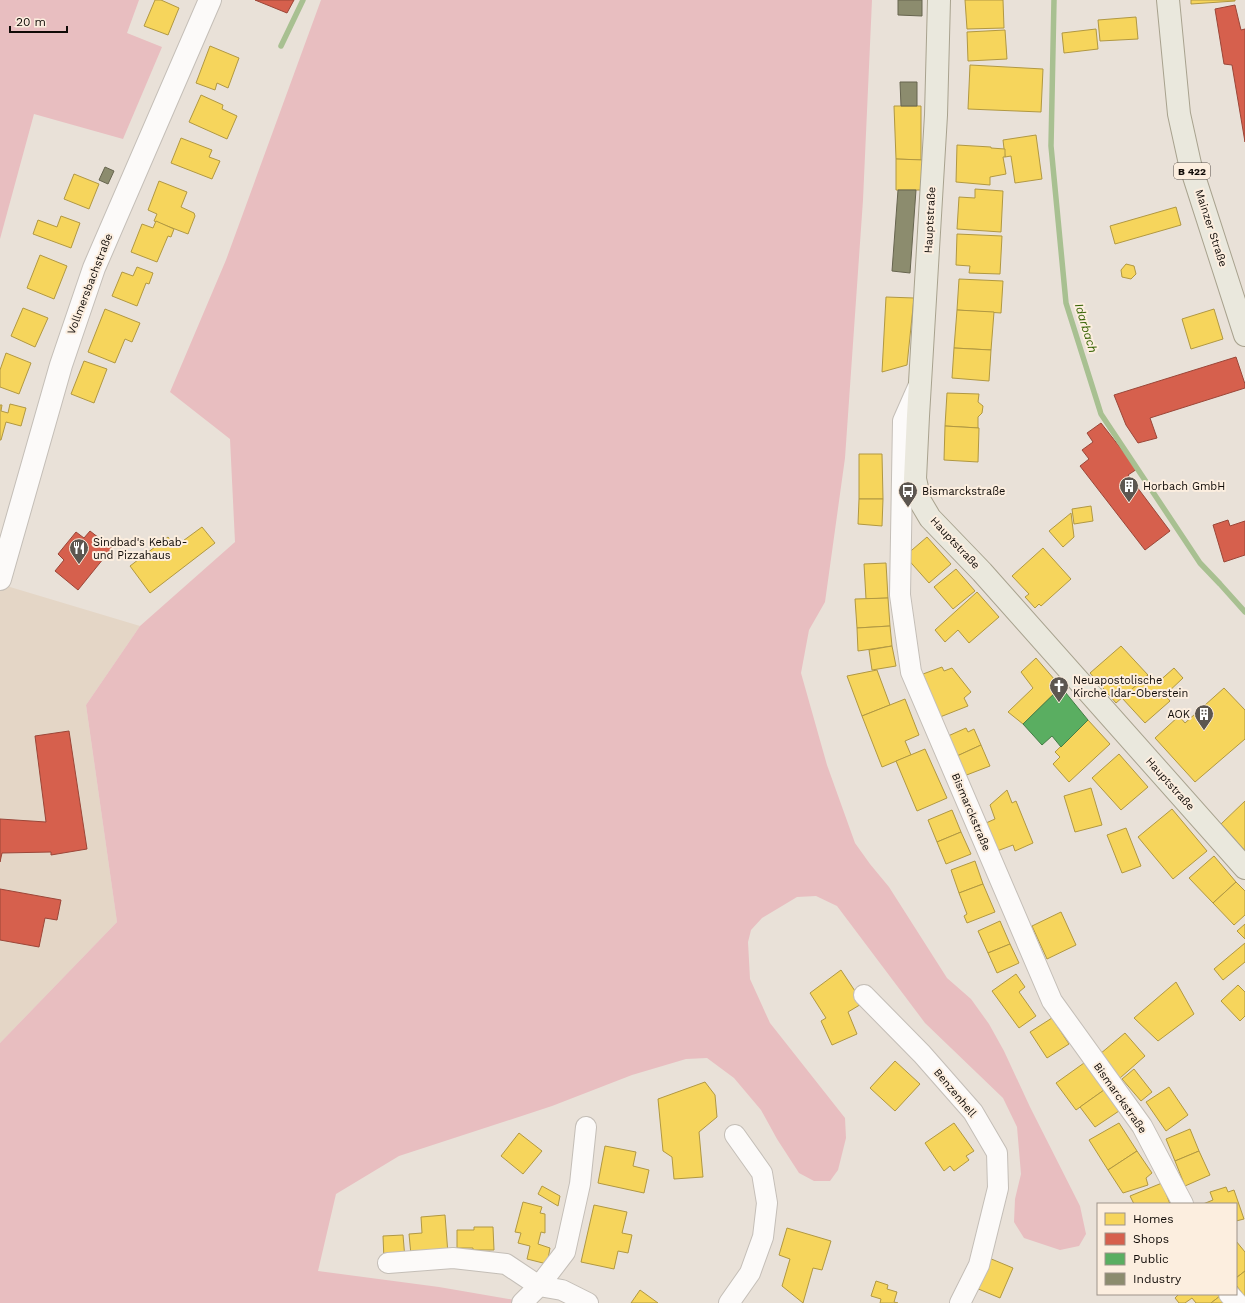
<svg xmlns="http://www.w3.org/2000/svg" width="1245" height="1303" font-family="'Work Sans',sans-serif">
  <style>
    .built { fill: #e4d6c6 }
    .green { fill: #e8bec0 }
    .homes { fill: #f6d55c; stroke: #b19842 }
    .shops { fill: #d6604d; stroke: #9b4638 }
    .public { fill: #5aae61; stroke: #447d46 }
    .industry { fill: #8c8c6e; stroke: #67654f }
    .lines { fill: none; stroke-linecap: round; stroke-linejoin: round }
    .stream { stroke: #a8c091; stroke-width: 5.5 }
    .minor-casing { stroke: #c4beb7; stroke-width: 22 }
    .secondary-casing { stroke: #c4beb7; stroke-width: 24 }
    .primary-casing { stroke: #a8a28e; stroke-width: 24 }
    .minor { stroke: #fcfaf9; stroke-width: 20 }
    .secondary { stroke: #fcfaf9; stroke-width: 22 }
    .primary { stroke: #eae8dd; stroke-width: 22 }
    .labels { text-anchor: middle; dominant-baseline: central; stroke-width: 4; stroke-linejoin: round; paint-order: stroke }
    .shield { fill: #fceedf; stroke: #574f48; stroke-width: 1 }
    .shield-label { font-size: 10px; font-weight: bold; fill: #100b07 }
    .street-label { font-size: 11px; fill: #100b07; stroke: #fceedf }
    .poi-label { font-size: 11px; fill: #100b07; stroke: #fceedf; text-anchor: start }
    .water-label { font-size: 12px; font-style: italic; fill: #346102; stroke: #fceedf }
  </style>
  <rect width="100%" height="100%" fill="#e9e1d8"/>
  <path class="built" d="M0 584 140 626 86 705 117 922 0 1043Z"/>
  <g class="green">
    <path d="M0 0H139L127 33 162 47 123 139 34 114 0 239Z"/>
    <path d="M321 0H872L863 200 845 458 825 602 809 630 801 673 827 765 855 843 870 864 889 887 947 978 971 999 989 1024 1004 1051 1030 1107 1080 1206 1086 1234 1079 1246 1060 1250 1024 1238 1014 1222 1015 1199 1021 1174 1017 1127 1003 1098 925 1023 837 906 816 896 797 897 762 918 751 930 748 942 750 979 770 1023 845 1118 846 1138 838 1170 830 1181H814L799 1173 777 1139 761 1110 734 1078 707 1058 686 1059 632 1075 552 1106 399 1156 336 1194 318 1271 439 1287 532 1303H0V1043L117 922 86 705 140 626 235 542 230 439 170 392 226 260Z"/>
  </g>
  <g class="homes">
    <path d="M155 0H161L179 8 168 35 144 26Z"/>
    <path d="M965 0H1003L1004 28 967 29Z"/>
    <path d="M1191 0H1235V1L1191 4Z"/>
    <path d="M1136 17 1138 39 1100 41 1098 20Z"/>
    <path d="M1096 29 1098 49 1064 53 1062 33Z"/>
    <path d="M1005 30 1007 59 968 61 967 32Z"/>
    <path d="M210 46 239 58 228 88 217 83 215 90 196 83Z"/>
    <path d="M970 65 1043 69 1041 112 968 109Z"/>
    <path d="M201 95 223 105 222 109 237 116 227 139 189 122Z"/>
    <path d="M894 106H921V160L896 159Z"/>
    <path d="M1036 135 1042 179 1015 183 1011 156 1005 157 1003 140Z"/>
    <path d="M181 138 212 150 209 157 220 161 212 179 171 163Z"/>
    <path d="M957 145 991 147V148L1005 149V157H1003L1006 174 990 177V185L956 182Z"/>
    <path d="M896 159 924 160 923 190H896Z"/>
    <path d="M74 174 99 184 89 209 64 199Z"/>
    <path d="M159 181 187 192 181 207 194 213 195 216 188 234 154 221 157 214 148 210Z"/>
    <path d="M975 189 1003 191 1001 232 957 229 959 197 975 198Z"/>
    <path d="M1176 207 1181 225 1115 244 1110 226Z"/>
    <path d="M61 216 80 223 71 248 33 234 38 220 57 227Z"/>
    <path d="M156 221 174 229 171 237 168 236 157 262 131 252 142 224 153 228Z"/>
    <path d="M957 234 1002 236 1000 274 969 273 970 266 956 265Z"/>
    <path d="M40 255 67 266 54 299 27 288Z"/>
    <path d="M1126 264 1134 266 1136 274 1131 279 1122 277 1121 270Z"/>
    <path d="M137 267 153 273 149 284 146 283 137 306 112 296 122 272 133 276Z"/>
    <path d="M959 279 1003 281 1001 313 957 310Z"/>
    <path d="M886 297 914 298 907 365 882 372Z"/>
    <path d="M23 308 48 318 35 347 11 336Z"/>
    <path d="M105 309 140 323 132 342 125 339 115 363 88 352Z"/>
    <path d="M1214 309 1223 339 1191 349 1182 319Z"/>
    <path d="M957 310 994 312 991 350 954 348Z"/>
    <path d="M954 348 991 350 989 381 952 378Z"/>
    <path d="M6 353 31 363 19 394 0 387V370Z"/>
    <path d="M84 361 107 369 94 403 71 394Z"/>
    <path d="M947 393 979 394 978 402 983 406 982 413 978 417V428L945 426Z"/>
    <path d="M10 404 26 408 21 426 6 422 1 440H0V405H2L1 411 8 413Z"/>
    <path d="M945 426 979 428 978 462 944 460Z"/>
    <path d="M859 454H882L883 499H859Z"/>
    <path d="M859 499H883L882 526 858 524Z"/>
    <path d="M1091 506 1093 521 1074 524 1072 509Z"/>
    <path d="M1071 513 1074 537 1063 547 1049 531Z"/>
    <path d="M202 527 215 543 150 593 130 566 168 537 176 546Z"/>
    <path d="M927 537 951 564 929 583 905 556Z"/>
    <path d="M1043 548 1071 579 1041 606 1039 604 1035 608 1025 597 1029 594 1012 576Z"/>
    <path d="M886 563 888 598 866 599 864 564Z"/>
    <path d="M956 569 975 591 953 609 934 587Z"/>
    <path d="M977 592 999 617 969 643 958 630 945 642 935 630Z"/>
    <path d="M888 598 890 626 857 628 855 599Z"/>
    <path d="M890 626 892 646 858 651 857 628Z"/>
    <path d="M892 646 896 666 872 670 869 650Z"/>
    <path d="M1121 646 1148 675 1116 703 1090 673Z"/>
    <path d="M1036 658 1061 687 1023 724 1008 712 1033 688 1021 672Z"/>
    <path d="M942 667 944 671 952 668 971 692 964 698 968 706 940 717 923 674Z"/>
    <path d="M1174 668 1183 678 1165 695 1170 701 1145 723 1122 698 1148 675 1156 684Z"/>
    <path d="M877 670 890 705 862 716 847 676Z"/>
    <path d="M1224 688 1245 710V739L1195 782 1155 738 1179 716 1185 723Z"/>
    <path d="M905 699 919 735 905 741 911 755 882 767 862 716Z"/>
    <path d="M1088 720 1110 744 1069 782 1053 764 1060 757 1055 752Z"/>
    <path d="M966 728 968 732 974 729 981 745 957 756 948 736Z"/>
    <path d="M981 745 990 766 964 776 957 756Z"/>
    <path d="M925 749 947 798 917 811 896 761Z"/>
    <path d="M1119 754 1148 787 1121 810 1092 778Z"/>
    <path d="M1091 788 1102 825 1075 832 1064 796Z"/>
    <path d="M1007 790 1012 803 1016 801 1033 843 1015 851 1013 845 997 851 986 823 995 819 990 805Z"/>
    <path d="M1245 801V851L1221 824Z"/>
    <path d="M1172 809 1207 851 1173 879 1138 837Z"/>
    <path d="M952 810 961 832 937 842 928 820Z"/>
    <path d="M1126 828 1141 866 1122 873 1107 835Z"/>
    <path d="M961 832 971 854 946 864 937 842Z"/>
    <path d="M1214 856 1236 882 1213 903 1189 878Z"/>
    <path d="M975 861 983 884 959 893 951 870Z"/>
    <path d="M1236 882 1245 891V915L1234 925 1213 903Z"/>
    <path d="M983 884 995 912 967 923 964 916 967 914 959 893Z"/>
    <path d="M1061 912 1076 945 1047 959 1032 926Z"/>
    <path d="M1000 921 1010 944 988 953 978 931Z"/>
    <path d="M1245 924V939L1237 931Z"/>
    <path d="M1245 943V962L1223 980 1214 969Z"/>
    <path d="M1010 944 1019 963 997 973 988 953Z"/>
    <path d="M841 970 863 1003 848 1012 857 1034 832 1045 821 1021 826 1018 810 993Z"/>
    <path d="M1016 974 1025 987 1019 992 1036 1016 1019 1028 992 991Z"/>
    <path d="M1176 982 1194 1014 1158 1041 1134 1018Z"/>
    <path d="M1238 985 1245 992V1016L1240 1021 1221 1001Z"/>
    <path d="M1052 1018 1069 1044 1047 1058 1030 1032Z"/>
    <path d="M1125 1033 1145 1056 1120 1078 1100 1054Z"/>
    <path d="M895 1061 920 1084 895 1111 870 1088Z"/>
    <path d="M1084 1063 1104 1090 1076 1110 1056 1083Z"/>
    <path d="M1134 1069 1152 1092 1141 1101 1122 1079Z"/>
    <path d="M705 1082 715 1095 717 1117 699 1132 703 1177 674 1179 672 1157 663 1151 658 1099Z"/>
    <path d="M1169 1087 1188 1115 1166 1131 1146 1102Z"/>
    <path d="M1104 1090 1119 1111 1095 1127 1080 1107Z"/>
    <path d="M954 1123 974 1151 966 1156 969 1160 954 1171 950 1166 944 1171 925 1143Z"/>
    <path d="M1119 1123 1137 1151 1108 1170 1089 1140Z"/>
    <path d="M1190 1129 1199 1151 1175 1161 1166 1139Z"/>
    <path d="M519 1133 542 1151 523 1174 501 1156Z"/>
    <path d="M605 1146 636 1152 633 1166 649 1170 644 1193 598 1183Z"/>
    <path d="M1137 1151 1152 1173 1146 1178 1148 1185 1123 1193 1108 1170Z"/>
    <path d="M1199 1151 1210 1175 1185 1186 1175 1161Z"/>
    <path d="M1162 1183 1170 1204H1134L1130 1196Z"/>
    <path d="M542 1186 560 1196 558 1206 538 1194Z"/>
    <path d="M1226 1187 1228 1192 1234 1190 1244 1219 1236 1221V1204H1203L1213 1200 1210 1192Z"/>
    <path d="M523 1202 542 1207 540 1213 545 1214V1233L541 1232 538 1244 550 1248 547 1264 527 1259 530 1246 518 1243 521 1233 515 1232Z"/>
    <path d="M594 1205 627 1212 622 1233 632 1235 628 1253 618 1251 614 1269 581 1262Z"/>
    <path d="M445 1215 448 1254 411 1255 409 1234 422 1233 421 1217Z"/>
    <path d="M474 1227H493L494 1250H473V1248H457V1230H474Z"/>
    <path d="M787 1228 831 1241 822 1270 813 1268 803 1303 782 1286 790 1259 779 1255Z"/>
    <path d="M403 1235 405 1259 384 1260 383 1236Z"/>
    <path d="M1236 1241 1245 1252V1271L1236 1278Z"/>
    <path d="M989 1258 1013 1268 1000 1298 976 1288Z"/>
    <path d="M1245 1271V1297L1236 1285V1278Z"/>
    <path d="M876 1281 888 1285 887 1289 897 1292 894 1302 898 1303H880L881 1299 871 1296Z"/>
    <path d="M640 1290 658 1303H631Z"/>
    <path d="M1179 1294H1219L1220 1296 1211 1303H1196L1192 1298 1185 1303H1179L1175 1298Z"/>
    <path d="M1220 1296 1226 1303H1211Z"/>
  </g>
  <g class="shops">
    <path d="M255 0H294L287 13Z"/>
    <path d="M1235 5 1241 30 1245 29V142L1232 65 1224 64 1215 9Z"/>
    <path d="M1236 357 1245 384V388L1150 418 1157 438 1138 443 1126 425 1114 395Z"/>
    <path d="M1101 423 1137 469 1128 475 1170 531 1145 550 1080 466 1089 459 1082 450 1093 442 1087 433Z"/>
    <path d="M1228 520 1230 526 1245 521V555L1224 562 1213 525Z"/>
    <path d="M90 531 112 548 78 590 55 571 64 560 58 554 76 532 84 538Z"/>
    <path d="M69 731 87 849 51 855V852L2 853 0 862V819L46 822 35 736Z"/>
    <path d="M0 889 61 900 57 920 45 918 39 947 0 940Z"/>
  </g>
  <path class="public" d="M1061 687 1088 720 1061 747 1052 736 1042 745 1023 724Z"/>
  <g class="industry">
    <path d="M898 0H922V16L898 15Z"/>
    <path d="M900 82H917V106H901Z"/>
    <path d="M105 167 114 171 108 184 99 180Z"/>
    <path d="M898 190H916L910 273 892 271Z"/>
  </g>
  <g class="lines">
    <g class="stream">
      <path d="M1054 0 1051 146 1066 303 1101 414 1200 563 1220 584 1245 612"/>
      <path d="M281 46 303 0"/>
    </g>
    <defs>
      <g id="minor">
        <path d="M918 387 903 421 900 595 911 672 1052 1001 1142 1126 1183 1204"/>
        <path d="M864 995 922 1054 973 1112 997 1153 998 1188 979 1265 960 1303"/>
        <path d="M388 1263 453 1258 506 1264 539 1286 565 1252 580 1184 586 1127"/>
        <path d="M1229 1294 1237 1303"/>
        <path d="M522 1303 539 1286 562 1290 588 1303"/>
        <path d="M729 1303 750 1273 763 1237 767 1203 762 1173 735 1135"/>
      </g>
      <path id="secondary" d="M0 579 61 365 94 268 210 0"/>
      <g id="primary">
        <path d="M939 0 936 115 918 416 915 479 920 501 930 518 982 572 1245 868"/>
        <path d="M1168 0 1179 114 1190 164 1245 335"/>
      </g>
    </defs>
    <use href="#minor" class="minor-casing"/>
    <use href="#secondary" class="secondary-casing"/>
    <use href="#primary" class="primary-casing"/>
    <use href="#minor" class="minor"/>
    <use href="#secondary" class="secondary"/>
    <use href="#primary" class="primary"/>
  </g>
  <defs>
    <symbol id="building-pin" viewBox="-11 -11 22 30"><path d="M0 17L-7.5 6A9.5 9.5 0 1 1 7.5 6Z" fill="#5c5650" stroke="#fceedf"/><path d="M-4-6H4V6H1V3H-1V6H-4ZM-2.5-4.3h1.7v1.8h-1.7ZM.8-4.3h1.7v1.8H.8ZM-2.5-1h1.7V.8h-1.7ZM.8-1h1.7V.8H.8Z" fill="#fff"/></symbol>
    <symbol id="bus-pin" viewBox="-11 -11 22 30"><path d="M0 17L-7.5 6A9.5 9.5 0 1 1 7.5 6Z" fill="#5c5650" stroke="#fceedf"/><path d="M-5-6H5V4H4V6H2V4H-2V6H-4V4H-5ZM-3.5-4V0h7V-4ZM-3.5 1.2v1.5H-2V1.2ZM2 1.2v1.5H3.5V1.2Z" fill="#fff"/></symbol>
    <symbol id="restaurant-pin" viewBox="-11 -11 22 30"><path d="M0 17L-7.5 6A9.5 9.5 0 1 1 7.5 6Z" fill="#5c5650" stroke="#fceedf"/><path d="M-5-6h1v4h1v-4h1v4h1v-4h1v5L-1.5 .5V6h-2V.5L-5-1ZM5-6V6H3V1.5H1.5Q1.5-4 5-6Z" fill="#fff"/></symbol>
    <symbol id="church-pin" viewBox="-11 -11 22 30"><path d="M0 17L-7.5 6A9.5 9.5 0 1 1 7.5 6Z" fill="#5c5650" stroke="#fceedf"/><path d="M-1.2-6h2.4v3.5h3.3v2.4h-3.3V6h-2.4V-.1h-3.3v-2.4h3.3Z" fill="#fff"/></symbol>
  </defs>
  <g fill-rule="evenodd">
    <use href="#building-pin" x="1118" y="475" width="22" height="30"/>
    <use href="#bus-pin" x="897" y="480" width="22" height="30"/>
    <use href="#restaurant-pin" x="68" y="537" width="22" height="30"/>
    <use href="#church-pin" x="1048" y="675" width="22" height="30"/>
    <use href="#building-pin" x="1193" y="703" width="22" height="30"/>
  </g>
  <g class="labels">
    <rect class="shield" x="1174" y="163" width="36" height="16" rx="3"/>
    <g class="shield-label">
      <text x="1192" y="171">B 422</text>
    </g>
    <g class="street-label">
      <text transform="translate(930 220) rotate(-87)">Hauptstraße</text>
      <text transform="translate(1211 228) rotate(72)">Mainzer Straße</text>
      <text transform="translate(90 284) rotate(-69)">Vollmersbachstraße</text>
      <text transform="translate(955 543) rotate(47)">Hauptstraße</text>
      <text transform="translate(1170 784) rotate(48)">Hauptstraße</text>
      <text transform="translate(971 812) rotate(67)">Bismarckstraße</text>
      <text transform="translate(955 1093) rotate(50)">Benzenhell</text>
      <text transform="translate(1120 1098) rotate(55)">Bismarckstraße</text>
    </g>
    <g class="poi-label">
      <text x="1143" y="486">Horbach GmbH</text>
      <text x="922" y="491">Bismarckstraße</text>
      <text x="93" y="542">Sindbad's Kebab-<tspan x="93" dy="13">und Pizzahaus</tspan></text>
      <text x="1073" y="680">Neuapostolische<tspan x="1073" dy="13">Kirche Idar-Oberstein</tspan></text>
      <text x="1190" y="714" text-anchor="end">AOK</text>
    </g>
    <g class="water-label">
      <text transform="translate(1086 328) rotate(73)">Idarbach</text>
    </g>
  </g>
  <rect x="1097" y="1203" width="140" height="92" fill="#fceedf" stroke="#9e9389"/>
  <rect x="1105" y="1213" width="20" height="12" fill="#f6d55c" stroke="#9e9389"/>
  <text x="1133" y="1223" font-size="12" fill="#100b07">Homes</text>
  <rect x="1105" y="1233" width="20" height="12" fill="#d6604d" stroke="#9e9389"/>
  <text x="1133" y="1243" font-size="12" fill="#100b07">Shops</text>
  <rect x="1105" y="1253" width="20" height="12" fill="#5aae61" stroke="#9e9389"/>
  <text x="1133" y="1263" font-size="12" fill="#100b07">Public</text>
  <rect x="1105" y="1273" width="20" height="12" fill="#8c8c6e" stroke="#9e9389"/>
  <text x="1133" y="1283" font-size="12" fill="#100b07">Industry</text>
  <path d="M10 26v6h57v-6" fill="none" stroke="#100b07" stroke-width="2"/>
  <text x="16" y="26" font-size="12" fill="#100b07" stroke="#fceedf" stroke-width="3" paint-order="stroke">20 m</text>
</svg>
